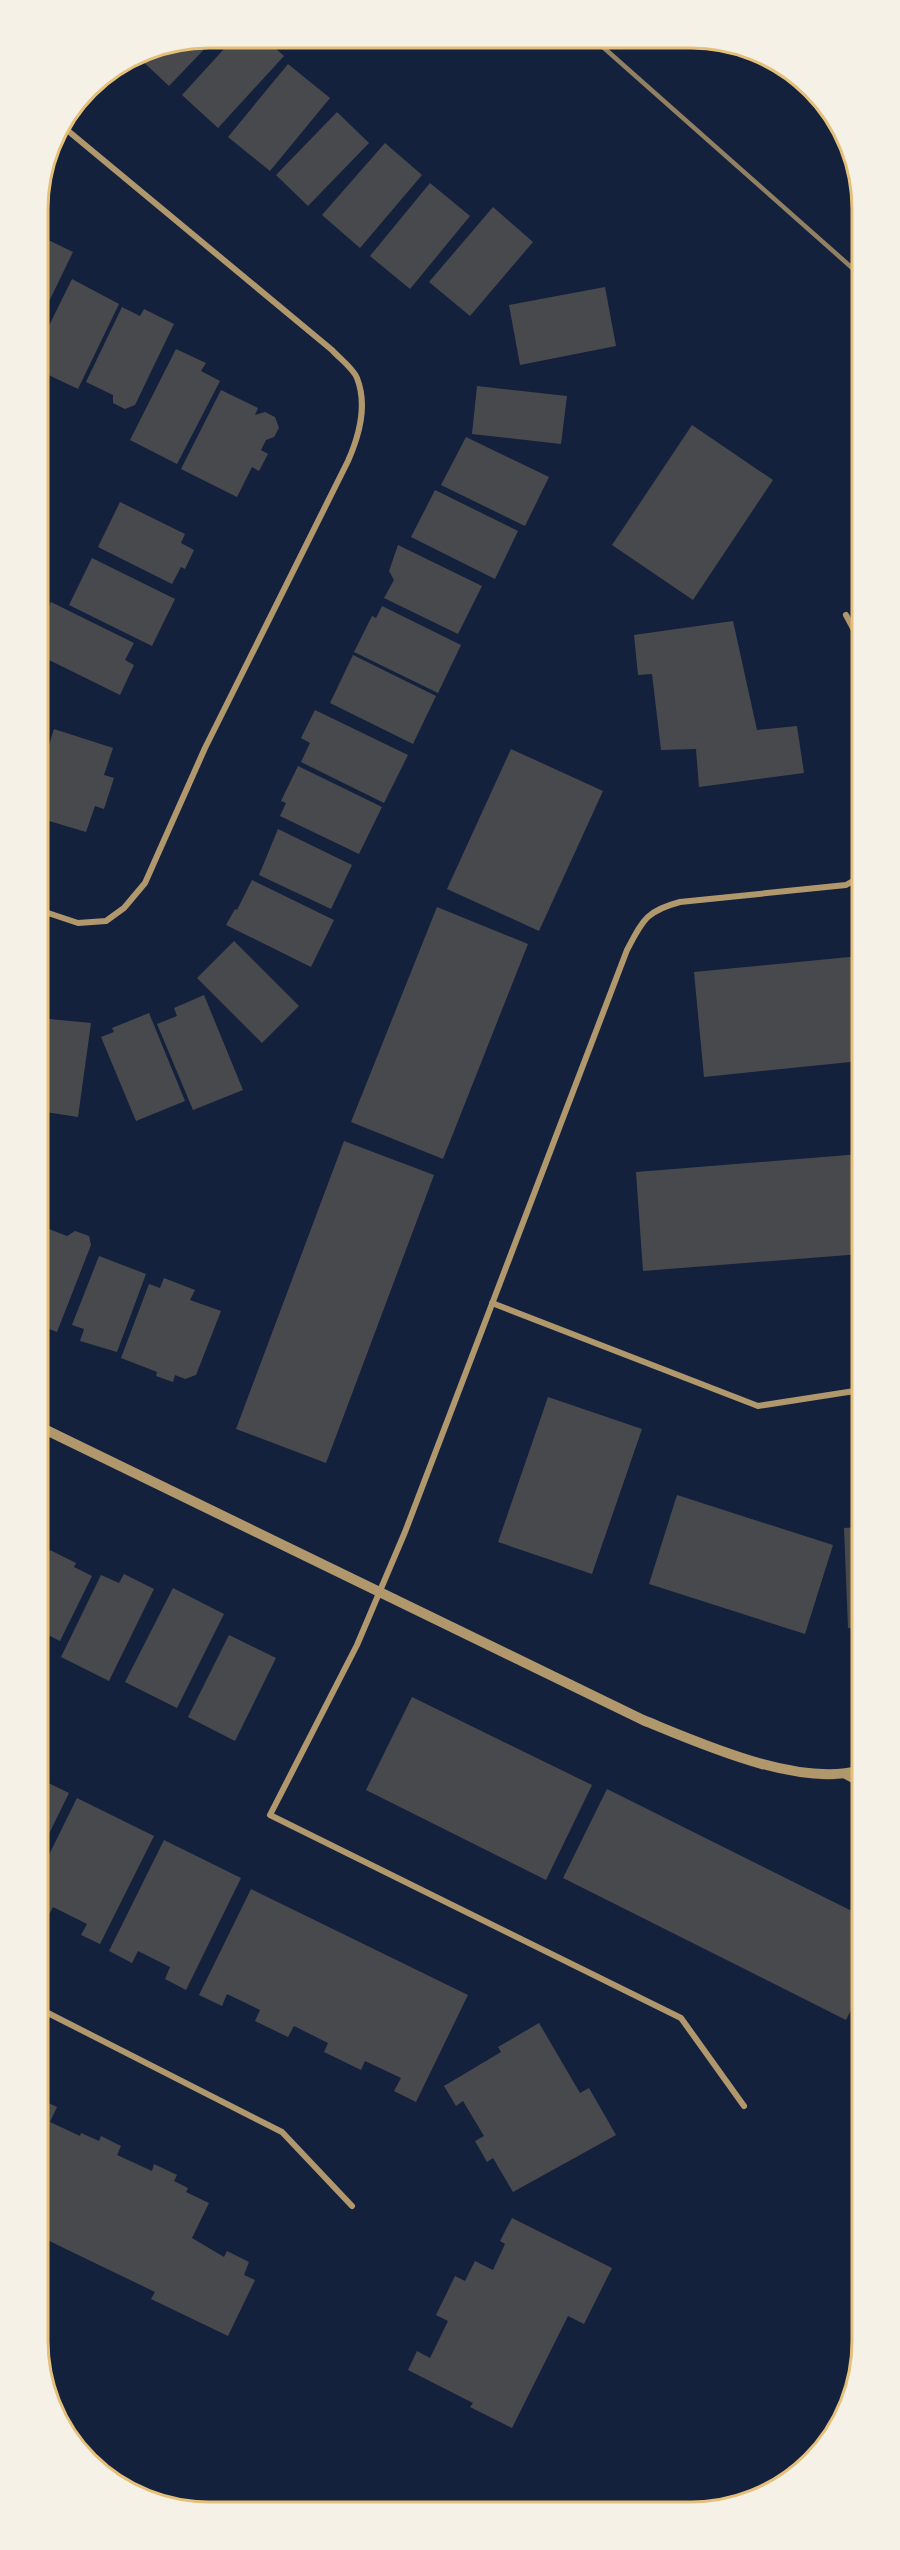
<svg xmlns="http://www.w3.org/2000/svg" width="900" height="2550" font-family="Literata,serif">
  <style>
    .building { fill: #48494c }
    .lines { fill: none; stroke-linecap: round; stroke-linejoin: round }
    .minor { stroke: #b1986c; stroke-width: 6 }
    .tertiary { stroke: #b1986c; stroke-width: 10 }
    .rail { stroke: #918062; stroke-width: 4.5 }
    .rim { fill: none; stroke: #e5c07b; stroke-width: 3 }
  </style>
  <rect width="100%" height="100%" fill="#14213d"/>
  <g class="building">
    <path d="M209 37 215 38 169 86 136 55 144 50Z"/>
    <path d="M234 38H264L284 56 218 128 182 95Z"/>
    <path d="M288 64 330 98 270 171 228 137Z"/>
    <path d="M337 112 369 143 308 206 276 175Z"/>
    <path d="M385 143 422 175 360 248 322 215Z"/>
    <path d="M430 183 470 216 410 289 370 256Z"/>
    <path d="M493 207 533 242 470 316 429 282Z"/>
    <path d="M38 235 73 252 38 324Z"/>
    <path d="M72 279 119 304 78 389 38 370V348Z"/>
    <path d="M605 287 616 346 520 365 509 305Z"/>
    <path d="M122 307 140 316 144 309 174 324 135 405 125 409 113 403V395L86 382Z"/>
    <path d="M176 349 206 363 201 371 220 381 177 464 130 440Z"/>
    <path d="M477 386 567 396 561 444 472 434Z"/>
    <path d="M221 390 258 408 255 415 265 412 275 417 279 428 274 437 266 440 261 450 268 454 259 471 252 467 237 497 181 469Z"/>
    <path d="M692 425 773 480 693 600 612 545Z"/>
    <path d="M466 437 549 477 525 526 441 485Z"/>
    <path d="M38 443 47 451 38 459Z"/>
    <path d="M435 490 518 531 495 579 411 537Z"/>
    <path d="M120 502 185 534 181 543 194 550 185 569 181 567 172 584 98 547Z"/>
    <path d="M398 545 482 586 458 634 384 598 394 580 389 571Z"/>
    <path d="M92 558 175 599 152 646 69 605Z"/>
    <path d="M51 602 134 643 125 660 134 665 120 695 39 655 38 627Z"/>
    <path d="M382 606 461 645 438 693 354 652 372 616 376 618Z"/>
    <path d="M733 621 757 730 797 726 804 773 699 787 696 749 661 750 652 674 638 675 634 635Z"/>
    <path d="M353 655 436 696 413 744 330 703Z"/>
    <path d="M315 710 408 755 384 803 301 762 310 743 301 738Z"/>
    <path d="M54 729 113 748 104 775 114 778 104 809 95 806 86 832 39 818V777Z"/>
    <path d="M39 730 47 733 39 758Z"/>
    <path d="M511 749 603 791 539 931 447 889Z"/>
    <path d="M298 766 382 807 359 854 280 816 286 803 281 801Z"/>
    <path d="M278 829 352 865 331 909 259 875Z"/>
    <path d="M252 880 334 920 311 967 226 925 235 909 237 910Z"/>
    <path d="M437 907 528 944 443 1159 351 1122Z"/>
    <path d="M234 941 299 1006 262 1043 197 978Z"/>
    <path d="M860 956V1061L704 1077 694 972Z"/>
    <path d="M204 995 243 1090 193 1110 157 1024 177 1016 174 1008Z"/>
    <path d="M149 1013 185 1101 136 1121 101 1037 114 1032 112 1028Z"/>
    <path d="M39 1018 91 1023 78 1117 39 1111Z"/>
    <path d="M344 1141 434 1175 326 1463 236 1429Z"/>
    <path d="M860 1154 861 1254 643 1271 636 1172Z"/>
    <path d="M41 1226 67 1236 75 1231 89 1236 91 1245 57 1332 42 1326 43 1323 39 1321Z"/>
    <path d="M99 1256 146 1274 117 1352 80 1341 84 1329 72 1325Z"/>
    <path d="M164 1278 195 1290 190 1300 221 1311 196 1375 185 1379 175 1375 173 1382 156 1376 157 1372 121 1358 149 1284 160 1288Z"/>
    <path d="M548 1397 642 1429 592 1574 498 1542Z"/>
    <path d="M677 1495 833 1545 805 1634 649 1584Z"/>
    <path d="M861 1527V1628H848L844 1528Z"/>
    <path d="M50 1550 76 1563 74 1567 92 1576 60 1641 40 1631V1572Z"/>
    <path d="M124 1574 154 1589 109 1681 61 1657 101 1575 119 1583Z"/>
    <path d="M173 1588 224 1614 177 1708 125 1682Z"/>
    <path d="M229 1635 276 1658 235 1741 188 1717Z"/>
    <path d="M412 1697 592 1785 546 1880 366 1790Z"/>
    <path d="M40 1779 69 1793 40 1852Z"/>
    <path d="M607 1789 862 1916V1988L846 2020 563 1878Z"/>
    <path d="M77 1798 154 1836 100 1944 81 1935 87 1924 53 1907 46 1920 40 1917V1873Z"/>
    <path d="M164 1840 241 1878 186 1990 165 1979 170 1967 138 1951 132 1963 109 1951Z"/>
    <path d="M251 1889 468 1995 416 2102 394 2091 401 2078 365 2061 361 2070 324 2052 328 2043 294 2026 288 2037 255 2021 260 2010 227 1994 222 2006 199 1995Z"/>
    <path d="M862 2018V2037L852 2025Z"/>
    <path d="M539 2023 580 2093 589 2088 616 2135 513 2192 493 2158 487 2162 475 2141 484 2136 463 2101 456 2106 444 2086 501 2052 498 2047Z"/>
    <path d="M40 2099 57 2107 50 2122 80 2136 81 2133 99 2141 101 2136 121 2146 117 2155 152 2171 154 2164 177 2175 174 2181 188 2188 186 2192 209 2203 192 2238 224 2257 227 2251 249 2262 244 2275 255 2280 228 2336 151 2299 155 2292 41 2237Z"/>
    <path d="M512 2218 612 2268 584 2324 568 2316 512 2428 470 2407 473 2403 408 2370 417 2351 430 2358 448 2321 436 2315 455 2276 465 2281 475 2261 493 2270 505 2244 500 2241Z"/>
  </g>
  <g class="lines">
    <g class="minor">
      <path d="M846 615 860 641"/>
      <path d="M39 910 78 923 106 921 124 908 145 883 205 748 348 461C359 436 368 406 357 378 353 368 339 358 332 350L61 125"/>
      <path d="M492 1303 758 1406 861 1390"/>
      <path d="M40 2009 282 2132 352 2206"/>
      <path d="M744 2106 681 2018 270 1815 357 1645 405 1532 627 950C643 920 646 911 680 902L846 885 860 877"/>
    </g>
    <g class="tertiary">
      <path d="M40 1427 643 1720C702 1744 799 1788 861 1770"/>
      <path d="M846 1774 861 1782"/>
    </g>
    <path class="rail" d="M595 40 859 274"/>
  </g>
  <path d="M0 0H900V2550H0ZM209 48H691A161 161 0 0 1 852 209V2341A161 161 0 0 1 691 2502H209A161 161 0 0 1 48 2341V209A161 161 0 0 1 209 48Z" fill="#f6f1e7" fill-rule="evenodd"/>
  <path class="rim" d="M209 48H691A161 161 0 0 1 852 209V2341A161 161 0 0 1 691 2502H209A161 161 0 0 1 48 2341V209A161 161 0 0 1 209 48Z"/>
</svg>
